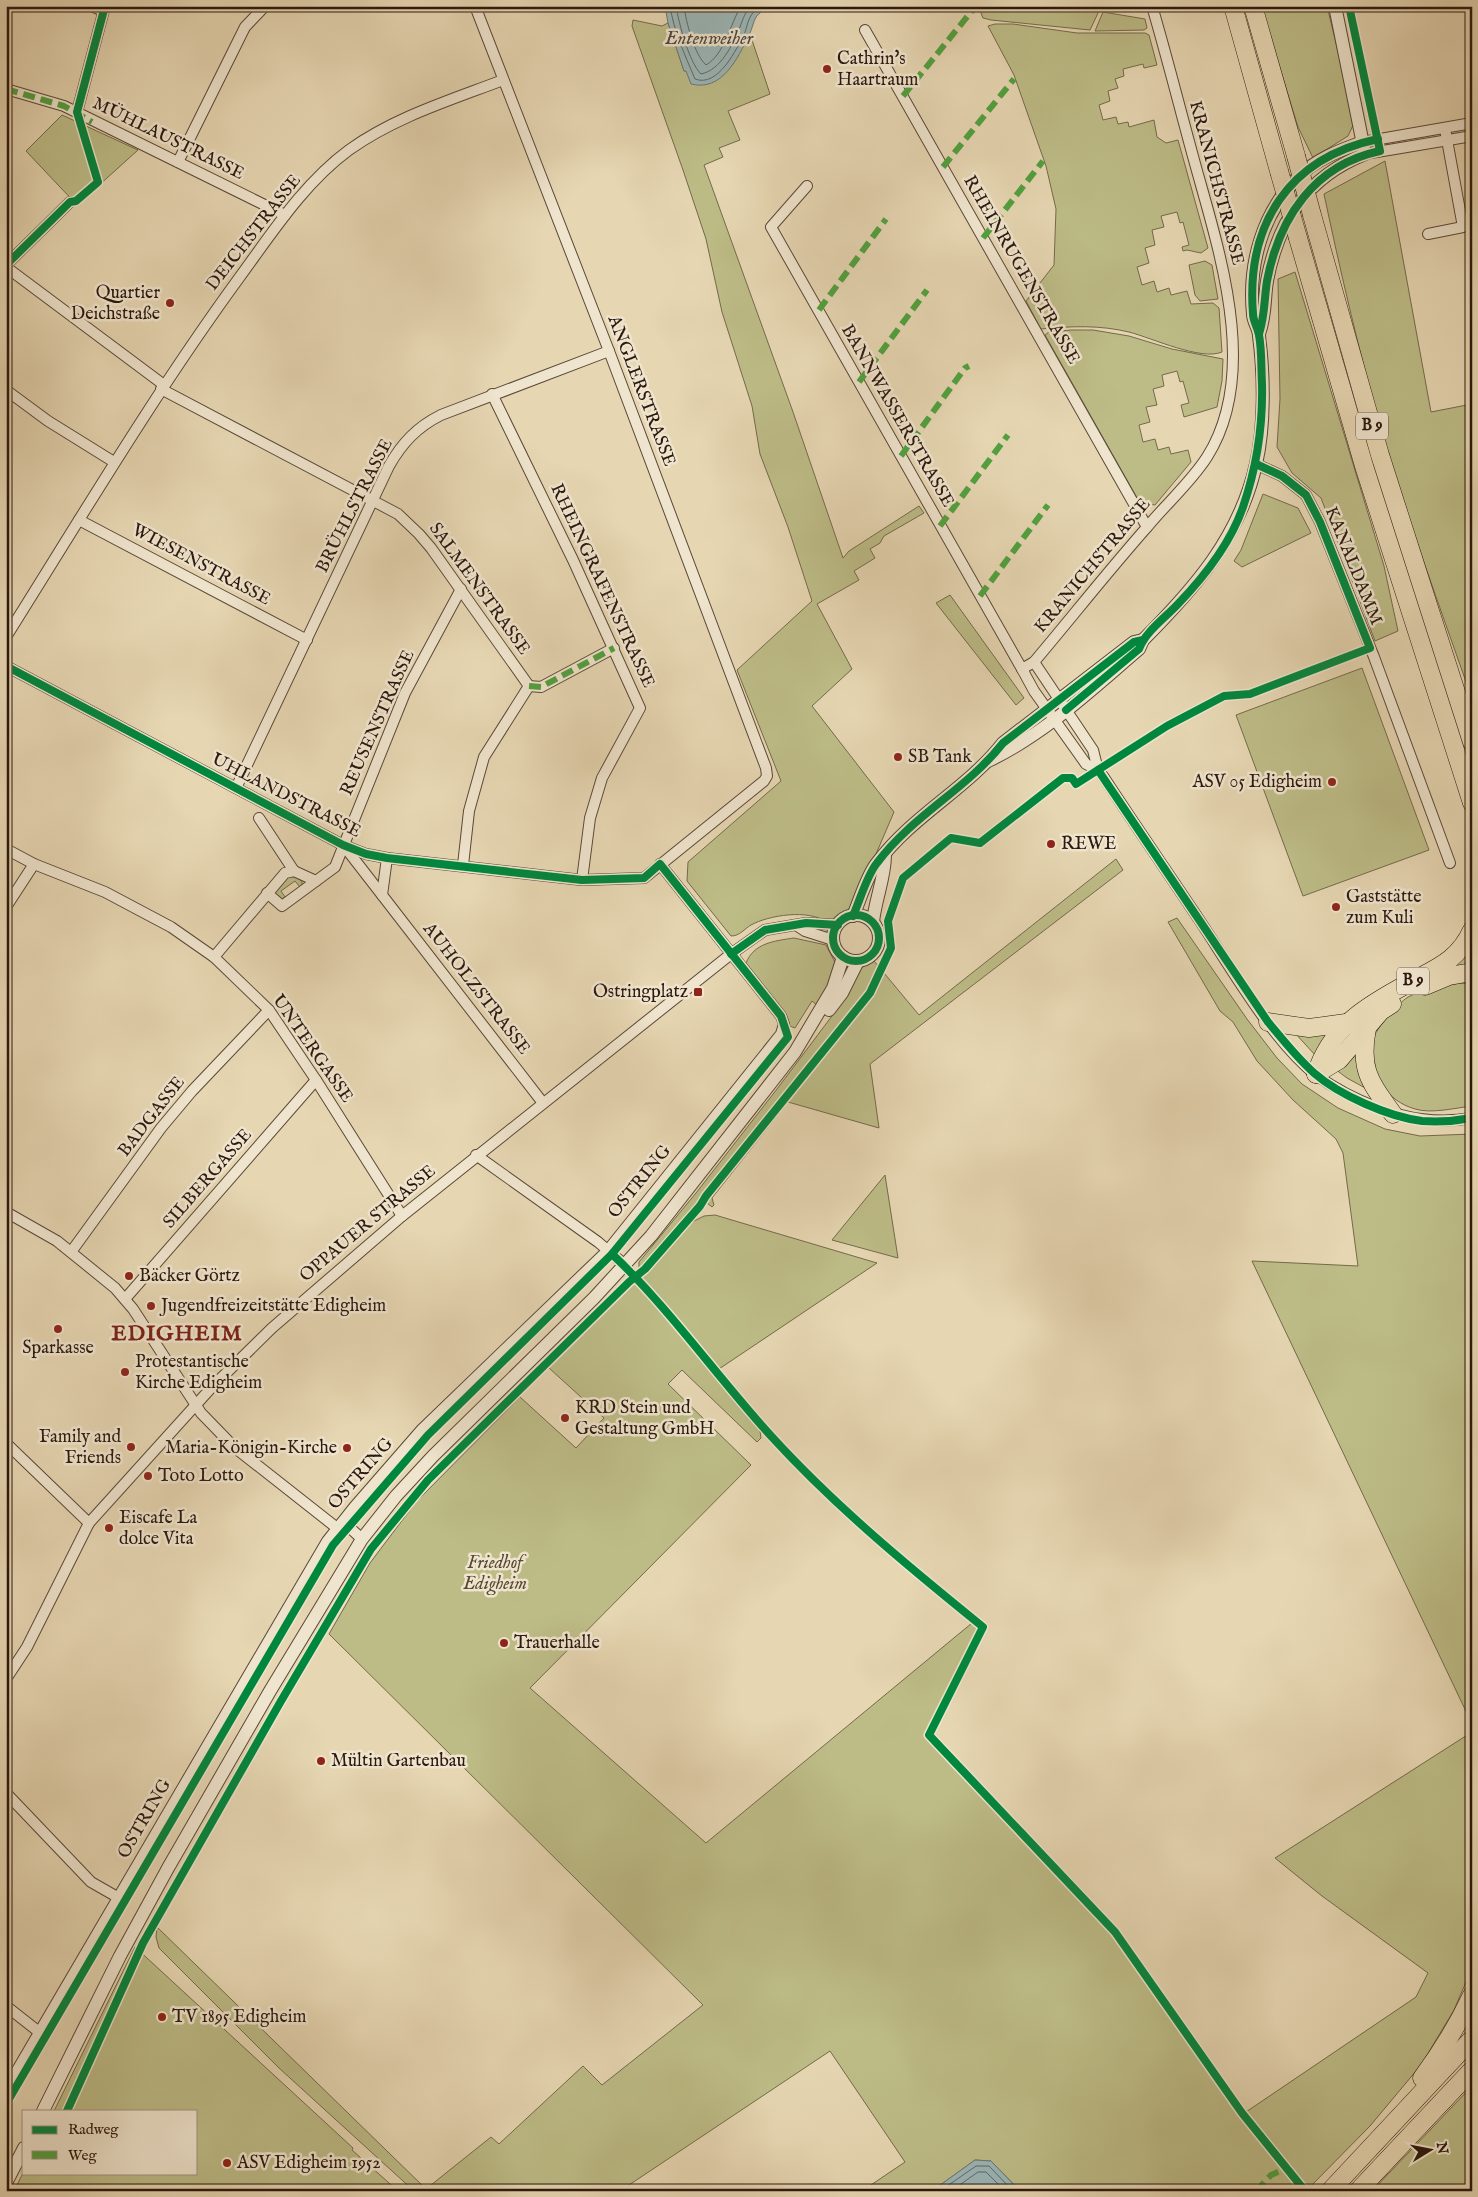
<svg xmlns="http://www.w3.org/2000/svg" width="1478" height="2197" font-family="'IM FELL English',serif">
  <style>
    .green { fill: #bdbc87; stroke: #746a4b }
    .water { fill: #9ab6b7; stroke: #6e7774 }
    .lines { fill: none; stroke-linecap: round; stroke-linejoin: round }
    .shore { stroke: #626763; stroke-width: 1 }
    .minor-casing { stroke: #5a4838; stroke-width: 12 }
    .tertiary-casing { stroke: #5a4838; stroke-width: 14 }
    .trunk-casing { stroke: #2b180f; stroke-width: 19 }
    .minor { stroke: #efe4cd; stroke-width: 10 }
    .tertiary { stroke: #efe4cd; stroke-width: 12 }
    .trunk { stroke: #e6d6b2; stroke-width: 18 }
    .trunk-bridge-casing { stroke: #2b180f; stroke-width: 19; stroke-linecap: butt }
    .trunk-bridge { stroke: #e6d6b2; stroke-width: 18 }
    .quiet { stroke: #51a13f; stroke-width: 6; stroke-dasharray: 12 6; stroke-linecap: butt }
    .cycleway-casing { stroke: #efe4cd; stroke-width: 11 }
    .cycleway { stroke: #00873e; stroke-width: 8 }
    .poi-dot { fill: #8f2418; stroke: #efe4cd; stroke-width: 2 }
    .labels { text-anchor: middle; dominant-baseline: central; stroke-width: 5; stroke-linejoin: round; paint-order: stroke }
    .shield { fill: #efe4cd; stroke: #665548; stroke-width: 1 }
    .shield-label { font-size: 16px; font-weight: bold; fill: #2b180f }
    .poi-label { font-size: 18px; fill: #2b180f; stroke: #efe4cd; text-anchor: start }
    .street-label { font-size: 18px; fill: #2b180f; stroke: #efe4cd }
    .park-label { font-size: 18px; font-style: italic; fill: #574933; stroke: #efe4cd }
    .water-label { font-size: 19px; font-style: italic; fill: #4c4741; stroke: #efe4cd }
    .district-label { font-size: 22px; font-weight: bold; letter-spacing: 1px; fill: #7a1f14; stroke: #efe4cd }
  </style>
  <rect width="100%" height="100%" fill="#e6d6b2"/>
  <filter id="stains"><feTurbulence type="fractalNoise" baseFrequency=".004" numOctaves="4"/><feColorMatrix values="0 0 0 0 .2 0 0 0 0 .09 0 0 0 0 .02 0 0 0 .5 -.17"/></filter>
  <radialGradient id="worn" r=".72"><stop offset=".6" stop-color="#630" stop-opacity="0"/><stop offset="1" stop-color="#630" stop-opacity=".3"/></radialGradient>
  <g class="green">
    <path d="M978 6H1099V11L1090 30 991 20 983 18Z"/>
    <path d="M1261 6H1327L1355 121 1348 136 1313 158 1298 127Z"/>
    <path d="M1103 12 1145 19 1147 28 1144 30 1095 31Z"/>
    <path d="M633 20 662 26 668 23 684 71 736 58 750 34 770 94 728 111 740 140 719 148 723 157 704 165 793 412 843 558 849 551 919 506 924 513 884 536 880 543 870 549 875 558 854 571 859 580 817 604 852 669 812 706 894 812 852 910 835 920 826 922C809 909 769 915 751 925 744 929 740 936 731 936L687 881 688 862 781 781 737 670 812 601 788 527 760 454 752 406 722 312 706 239 683 170 632 26Z"/>
    <path d="M995 24H1013L1077 33H1145L1149 35 1157 65 1144 68 1143 64 1123 69 1124 76 1115 79 1118 88 1108 91 1110 101 1099 105 1103 120 1116 117 1118 124 1128 122 1129 127 1154 120 1157 137 1166 143 1178 140 1208 248 1201 253 1187 250 1183 251 1182 247 1189 245 1183 222 1180 223 1177 212 1161 216 1164 227 1152 230 1155 245 1145 248 1149 263 1137 267 1142 285 1154 281 1157 292 1169 288 1171 295 1187 291 1191 304 1213 303 1219 308 1222 352C1201 361 1152 338 1129 332 1100 325 1071 326 1041 329L1026 301 1054 265 1056 209 1046 166 1014 75 988 26Z"/>
    <path d="M62 115 138 150 77 205 26 151Z"/>
    <path d="M1385 161 1431 412 1472 404V699C1440 607 1406 516 1379 422 1358 347 1340 270 1324 194Z"/>
    <path d="M1205 261 1212 265 1218 299 1200 301 1195 295 1189 265Z"/>
    <path d="M1295 272 1384 566 1398 631 1375 641 1321 498 1292 473 1277 447 1280 399 1278 279Z"/>
    <path d="M1071 330H1093L1129 336 1172 349 1223 359 1222 381 1217 407 1184 417 1181 405 1189 403 1183 381 1180 382 1177 371 1162 375 1164 386 1153 389 1157 405 1146 407 1150 422 1139 425 1143 442 1155 439 1158 450 1169 447 1171 454 1188 450 1191 462 1155 505 1140 503 1045 335 1049 332Z"/>
    <path d="M1263 494 1298 508 1311 533 1242 567 1234 561 1241 550Z"/>
    <path d="M950 595 1024 698 1016 705 936 603Z"/>
    <path d="M1362 668 1429 850 1303 896 1236 715Z"/>
    <path d="M1116 859 1123 870 870 1064 879 1128 788 1102 712 1198 714 1205 712 1207 707 1203H700L642 1268H639V1262L696 1193 777 1089 838 1008 859 969 874 961 919 1015Z"/>
    <path d="M288 877H295L302 881V885L300 887 295 881 281 891 285 897 281 900 275 894V890Z"/>
    <path d="M1177 918 1247 1019 1277 1058 1302 1084 1338 1108 1385 1129 1420 1136 1472 1134V1724L1252 1261 1358 1266 1343 1153 1336 1139 1293 1100 1257 1061 1233 1022 1220 1011 1168 922Z"/>
    <path d="M794 938 826 945 837 966 819 1007 812 1001 795 1028 790 1026 787 1017 746 963C754 943 774 941 794 938Z"/>
    <path d="M1472 947V964L1452 968Z"/>
    <path d="M1460 983 1472 984V1106C1455 1108 1431 1114 1415 1109 1387 1101 1368 1074 1371 1045 1373 1031 1397 1004 1408 997 1421 990 1446 986 1460 983Z"/>
    <path d="M1333 1030 1316 1056 1293 1031Z"/>
    <path d="M1358 1045 1367 1089 1347 1078 1335 1069Z"/>
    <path d="M885 1175 898 1258 832 1240Z"/>
    <path d="M715 1215 877 1263 719 1369 642 1278 692 1222 704 1216Z"/>
    <path d="M636 1281 760 1431 761 1438 757 1442 682 1370 668 1384 751 1465 530 1688 706 1843 972 1623 978 1628 925 1736 1112 1934 1240 2116 1416 1997 1428 1973 1322 1896 1275 1858 1472 1732V1968L1454 2010 1421 2065 1370 2126 1306 2191H1020L991 2161 975 2160 932 2191H862L905 2162 830 2051 620 2191H414L279 2068 159 1948 156 1937 157 1927 426 2189 491 2137 499 2144 583 2066 602 2085 703 2005 329 1634 370 1563 416 1502 520 1397 576 1448 604 1418 549 1368Z"/>
    <path d="M135 1947 353 2148 352 2150 398 2191H14L24 2171V2173H196V2111H54Z"/>
    <path d="M1472 2086V2191H1372Z"/>
  </g>
  <g class="water">
    <path d="M665 6H768C764 10 759 13 756 17 753 22 752 30 749 35 738 58 722 92 691 84L686 71H684L668 23Z"/>
    <path d="M975 2160 991 2161 1020 2191H932Z"/>
  </g>
  <g class="lines">
    <g class="shore">
      <path d="M670 6C674 32 685 55 695 79 718 88 737 49 745 32 747 27 748 19 752 14 754 11 758 9 761 6"/>
      <path d="M676 6C679 24 689 62 701 74 721 70 733 44 740 27 743 19 745 12 751 6"/>
      <path d="M684 6C686 22 694 54 706 65 725 54 730 24 741 6"/>
      <path d="M940 2191 976 2166H989L1013 2191"/>
      <path d="M951 2191 978 2172H986L1005 2191"/>
    </g>
    <defs>
      <g id="minor">
        <path d="M91 6 103 11"/>
        <path d="M865 30 1147 527"/>
        <path d="M6 89 64 106 285 215"/>
        <path d="M77 112 105 6"/>
        <path d="M1363 142 1472 123"/>
        <path d="M1365 154 1472 136"/>
        <path d="M178 162 245 27 265 6"/>
        <path d="M807 186 771 227 1022 669 1034 662C1072 617 1109 570 1148 526 1167 503 1191 482 1207 457 1261 372 1218 248 1194 160 1180 109 1167 57 1152 6"/>
        <path d="M1428 234 1463 227 1445 129"/>
        <path d="M6 265 70 202"/>
        <path d="M6 267 164 385"/>
        <path d="M161 389 398 514 419 534 431 548 529 686 484 757 469 811 463 865"/>
        <path d="M6 390 48 421 114 462"/>
        <path d="M492 394 573 560 640 708 602 778 590 818 582 880"/>
        <path d="M1256 464 1282 476 1306 495 1320 522 1374 657 1450 863"/>
        <path d="M79 520 307 640"/>
        <path d="M6 637C82 516 155 393 239 278 272 233 304 183 349 150 395 117 451 100 503 80"/>
        <path d="M1034 662 1093 750 1098 770 1103 776C1135 825 1168 873 1200 921 1231 968 1272 1040 1316 1075 1334 1088 1355 1099 1376 1107 1408 1119 1437 1124 1472 1118"/>
        <path d="M6 666 343 845 366 854 387 858 582 880 644 878 764 781 767 776 766 768 609 351 475 6"/>
        <path d="M1022 669 1034 691 1086 764 1098 770"/>
        <path d="M529 686 541 687 614 648"/>
        <path d="M236 788 389 466C402 443 417 427 441 415L609 351"/>
        <path d="M259 818 294 871"/>
        <path d="M344 846 382 895"/>
        <path d="M6 849 34 864 105 892 171 927 214 957 269 1010 316 1080 402 1216"/>
        <path d="M387 858 382 895 543 1103"/>
        <path d="M267 893 282 906 335 867 405 693 461 589"/>
        <path d="M6 907 34 864"/>
        <path d="M796 925 805 931 833 940"/>
        <path d="M214 957 285 873 294 871 316 881"/>
        <path d="M476 1155 598 1242 625 1265"/>
        <path d="M6 1212 57 1241 115 1288 133 1309 201 1413 234 1447 337 1528 348 1526 362 1539"/>
        <path d="M71 1252 161 1128 192 1091 269 1010"/>
        <path d="M125 1299 316 1080"/>
        <path d="M6 1443 89 1523"/>
        <path d="M6 1679 27 1647 89 1523 212 1387 272 1328 402 1216 731 954 765 930 806 923 838 925"/>
        <path d="M6 1793 91 1882 119 1898"/>
        <path d="M6 2006 39 2032"/>
        <path d="M6 2089 327 1541 354 1507 422 1429 608 1250 781 1034 784 1024 781 1016 660 864"/>
      </g>
      <g id="tertiary">
        <path d="M1259 334C1266 314 1264 300 1267 281 1278 221 1307 177 1365 154L1335 6"/>
        <path d="M988 761C1045 734 1092 689 1139 649L1143 640C1194 589 1240 537 1256 464 1265 426 1264 374 1259 336 1259 328 1253 322 1253 314 1248 265 1262 214 1297 178 1314 160 1340 150 1363 142"/>
        <circle cx="856" cy="938" r="23"/>
        <path d="M853 916C860 900 867 875 877 863 913 815 967 789 1003 743L1134 642 1143 640"/>
        <path d="M873 922C875 900 885 878 885 855"/>
        <path d="M829 1010 842 993 858 961"/>
        <path d="M43 2111 120 1956 168 1868 270 1691 362 1539 396 1496 433 1456 594 1298 651 1236 795 1052 833 988 843 957"/>
        <path d="M6 2183 24 2148"/>
      </g>
      <g id="trunk">
        <path d="M1233 6 1279 171"/>
        <path d="M1253 6 1296 156"/>
        <path d="M1312 215 1380 455 1472 742"/>
        <path d="M1298 238 1364 466 1472 803"/>
        <path d="M1425 986 1449 976 1472 972"/>
        <path d="M1268 1022 1309 1028 1346 1023"/>
        <path d="M1367 1028C1359 1070 1370 1082 1393 1114"/>
        <path d="M1316 1074C1331 1027 1366 1006 1409 983 1436 968 1458 961 1472 930"/>
        <path d="M1316 1074 1339 1060 1381 1011 1392 1004"/>
        <path d="M1422 2078C1442 2051 1458 2025 1472 1995"/>
        <path d="M1330 2191 1472 2039"/>
        <path d="M1358 2191 1472 2070"/>
      </g>
    </defs>
    <use href="#minor" class="minor-casing"/>
    <use href="#tertiary" class="tertiary-casing"/>
    <use href="#trunk" class="trunk-casing"/>
    <use href="#minor" class="minor"/>
    <use href="#tertiary" class="tertiary"/>
    <use href="#trunk" class="trunk"/>
    <defs>
      <g id="trunk-bridge">
        <path d="M1296 156 1312 215"/>
        <path d="M1279 171 1298 238"/>
      </g>
    </defs>
    <use href="#trunk-bridge" class="trunk-bridge-casing"/>
    <use href="#trunk-bridge" class="trunk-bridge"/>
    <g class="quiet">
      <path d="M91 6 103 11"/>
      <path d="M6 89 64 106 92 122"/>
      <path d="M903 96 975 7"/>
      <path d="M943 167 1014 79"/>
      <path d="M983 238 1043 161"/>
      <path d="M819 310 886 219"/>
      <path d="M859 382 927 290"/>
      <path d="M901 456 965 368 969 366"/>
      <path d="M940 526 1008 435"/>
      <path d="M980 596 1048 505"/>
      <path d="M529 686 541 687 614 648"/>
      <path d="M1256 2191 1271 2175 1287 2168"/>
    </g>
    <defs>
      <g id="cycleway">
        <path d="M6 265 70 202 76 201 98 182 77 112 105 6"/>
        <path d="M1259 334C1265 315 1264 300 1267 281 1279 218 1314 165 1380 151L1349 6"/>
        <path d="M6 666 343 845 366 854 387 858 582 880 644 878 660 864 781 1016 788 1037 612 1254 428 1435 333 1545 6 2104"/>
        <path d="M1066 710 1139 649C1146 631 1165 618 1178 604 1204 577 1231 542 1243 507 1257 466 1263 427 1262 384 1261 368 1262 351 1259 335 1258 328 1253 321 1253 314 1246 225 1288 158 1378 139"/>
        <path d="M1098 770 1268 1022C1283 1040 1297 1058 1314 1073 1339 1095 1389 1117 1422 1121 1438 1122 1456 1121 1472 1118"/>
        <circle cx="856" cy="938" r="23"/>
        <path d="M853 916C860 900 867 875 877 863 913 815 967 789 1003 743L1134 642 1143 640"/>
        <path d="M731 954 765 930 806 923 838 925"/>
        <path d="M612 1254C671 1310 717 1377 772 1437 836 1507 909 1567 983 1627L929 1735 1115 1932 1242 2113 1305 2191"/>
        <path d="M67 2111 143 1943 281 1701 371 1549 428 1480 629 1282 645 1269 700 1206 706 1196 870 993 891 948 888 921 903 878 951 838 980 843 1063 778H1072L1076 784 1167 726 1224 696 1250 694 1370 648 1320 522 1306 495 1282 476 1256 464"/>
      </g>
    </defs>
    <use href="#cycleway" class="cycleway-casing"/>
    <use href="#cycleway" class="cycleway"/>
  </g>
  <g class="poi-dot">
    <circle cx="827" cy="69" r="5"/>
    <circle cx="170" cy="303" r="5"/>
    <circle cx="898" cy="757" r="5"/>
    <circle cx="1332" cy="782" r="5"/>
    <circle cx="1051" cy="844" r="5"/>
    <circle cx="1336" cy="907" r="5"/>
    <rect x="693" y="987" width="10" height="10" rx="2.5"/>
    <circle cx="129" cy="1276" r="5"/>
    <circle cx="151" cy="1306" r="5"/>
    <circle cx="58" cy="1329" r="5"/>
    <circle cx="125" cy="1372" r="5"/>
    <circle cx="565" cy="1418" r="5"/>
    <circle cx="131" cy="1447" r="5"/>
    <circle cx="347" cy="1448" r="5"/>
    <circle cx="148" cy="1476" r="5"/>
    <circle cx="109" cy="1528" r="5"/>
    <circle cx="504" cy="1643" r="5"/>
    <circle cx="321" cy="1761" r="5"/>
    <circle cx="162" cy="2017" r="5"/>
    <circle cx="227" cy="2163" r="5"/>
  </g>
  <g class="labels">
    <g class="shield">
      <rect x="1356" y="412.5" width="32" height="27" rx="4"/>
      <rect x="1397" y="967.5" width="32" height="27" rx="4"/>
    </g>
    <g class="shield-label">
      <text x="1372" y="426">B 9</text>
      <text x="1413" y="981">B 9</text>
    </g>
    <g class="poi-label">
      <text x="837" y="59">Cathrin's<tspan x="837" dy="21">Haartraum</tspan></text>
      <text x="160" y="293" text-anchor="end">Quartier<tspan x="160" dy="21">Deichstraße</tspan></text>
      <text x="908" y="757">SB Tank</text>
      <text x="1322" y="782" text-anchor="end">ASV 05 Edigheim</text>
      <text x="1061" y="844">REWE</text>
      <text x="1346" y="897">Gaststätte<tspan x="1346" dy="21">zum Kuli</tspan></text>
      <text x="688" y="992" text-anchor="end">Ostringplatz</text>
      <text x="139" y="1276">Bäcker Görtz</text>
      <text x="161" y="1306">Jugendfreizeitstätte Edigheim</text>
      <text x="58" y="1348" text-anchor="middle">Sparkasse</text>
      <text x="135" y="1362">Protestantische<tspan x="135" dy="21">Kirche Edigheim</tspan></text>
      <text x="575" y="1408">KRD Stein und<tspan x="575" dy="21">Gestaltung GmbH</tspan></text>
      <text x="121" y="1437" text-anchor="end">Family and<tspan x="121" dy="21">Friends</tspan></text>
      <text x="337" y="1448" text-anchor="end">Maria-Königin-Kirche</text>
      <text x="158" y="1476">Toto Lotto</text>
      <text x="119" y="1518">Eiscafe La<tspan x="119" dy="21">dolce Vita</tspan></text>
      <text x="514" y="1643">Trauerhalle</text>
      <text x="331" y="1761">Mültin Gartenbau</text>
      <text x="172" y="2017">TV 1895 Edigheim</text>
      <text x="237" y="2163">ASV Edigheim 1952</text>
    </g>
    <g class="street-label">
      <text transform="translate(168 139) rotate(26)">MÜHLAUSTRASSE</text>
      <text transform="translate(1216 183) rotate(75)">KRANICHSTRASSE</text>
      <text transform="translate(254 233) rotate(-52)">DEICHSTRASSE</text>
      <text transform="translate(1021 270) rotate(60)">RHEINRUGENSTRASSE</text>
      <text transform="translate(641 391) rotate(69)">ANGLERSTRASSE</text>
      <text transform="translate(897 416) rotate(60)">BANNWASSERSTRASSE</text>
      <text transform="translate(355 506) rotate(-63)">BRÜHLSTRASSE</text>
      <text transform="translate(201 565) rotate(28)">WIESENSTRASSE</text>
      <text transform="translate(1093 566) rotate(-50)">KRANICHSTRASSE</text>
      <text transform="translate(1353 566) rotate(68)">KANALDAMM</text>
      <text transform="translate(602 586) rotate(65)">RHEINGRAFENSTRASSE</text>
      <text transform="translate(479 589) rotate(54)">SALMENSTRASSE</text>
      <text transform="translate(378 723) rotate(-66)">REUSENSTRASSE</text>
      <text transform="translate(286 796) rotate(27)">UHLANDSTRASSE</text>
      <text transform="translate(476 989) rotate(52)">AUHOLZSTRASSE</text>
      <text transform="translate(312 1049) rotate(55)">UNTERGASSE</text>
      <text transform="translate(152 1117) rotate(-52)">BADGASSE</text>
      <text transform="translate(208 1179) rotate(-49)">SILBERGASSE</text>
      <text transform="translate(640 1182) rotate(-51)">OSTRING</text>
      <text transform="translate(368 1224) rotate(-40)">OPPAUER STRASSE</text>
      <text transform="translate(361 1474) rotate(-49)">OSTRING</text>
      <text transform="translate(145 1819) rotate(-60)">OSTRING</text>
    </g>
    <g class="park-label">
      <text x="495" y="1563">Friedhof<tspan x="495" dy="21">Edigheim</tspan></text>
    </g>
    <g class="water-label">
      <text x="709" y="39">Entenweiher</text>
    </g>
    <g class="district-label">
      <text x="177" y="1334">EDIGHEIM</text>
    </g>
  </g>
  <rect width="1478" height="2197" fill="none" stroke="#e6d6b2" stroke-width="25"/>
  <rect x="8" y="8" width="1463" height="2182" fill="none" stroke="#2b180f" stroke-width="2.5"/>
  <rect x="12" y="12" width="1453" height="2172" fill="none" stroke="#2b180f"/>
  <rect x="22" y="2110" width="175" height="65" fill="#efe4cd" stroke="#a19281"/>
  <rect x="32" y="2126" width="25" height="8" fill="#00873e" stroke="#a19281"/>
  <text x="68" y="2134" font-size="15" fill="#2b180f">Radweg</text>
  <rect x="32" y="2151" width="25" height="8" fill="#51a13f" stroke="#a19281"/>
  <text x="68" y="2160" font-size="15" fill="#2b180f">Weg</text>
  <g transform="translate(1430 2150) rotate(80)" stroke="#efe4cd" stroke-width="4" paint-order="stroke">
  <path d="M0-4L9 19L0 12L-9 19Z" fill="#2b180f"/>
  <text y="-8" font-size="14" font-weight="bold" text-anchor="middle" fill="#2b180f">N</text>
  </g>
  <rect width="100%" height="100%" filter="url(#stains)"/>
  <rect width="100%" height="100%" fill="url(#worn)"/>
</svg>
